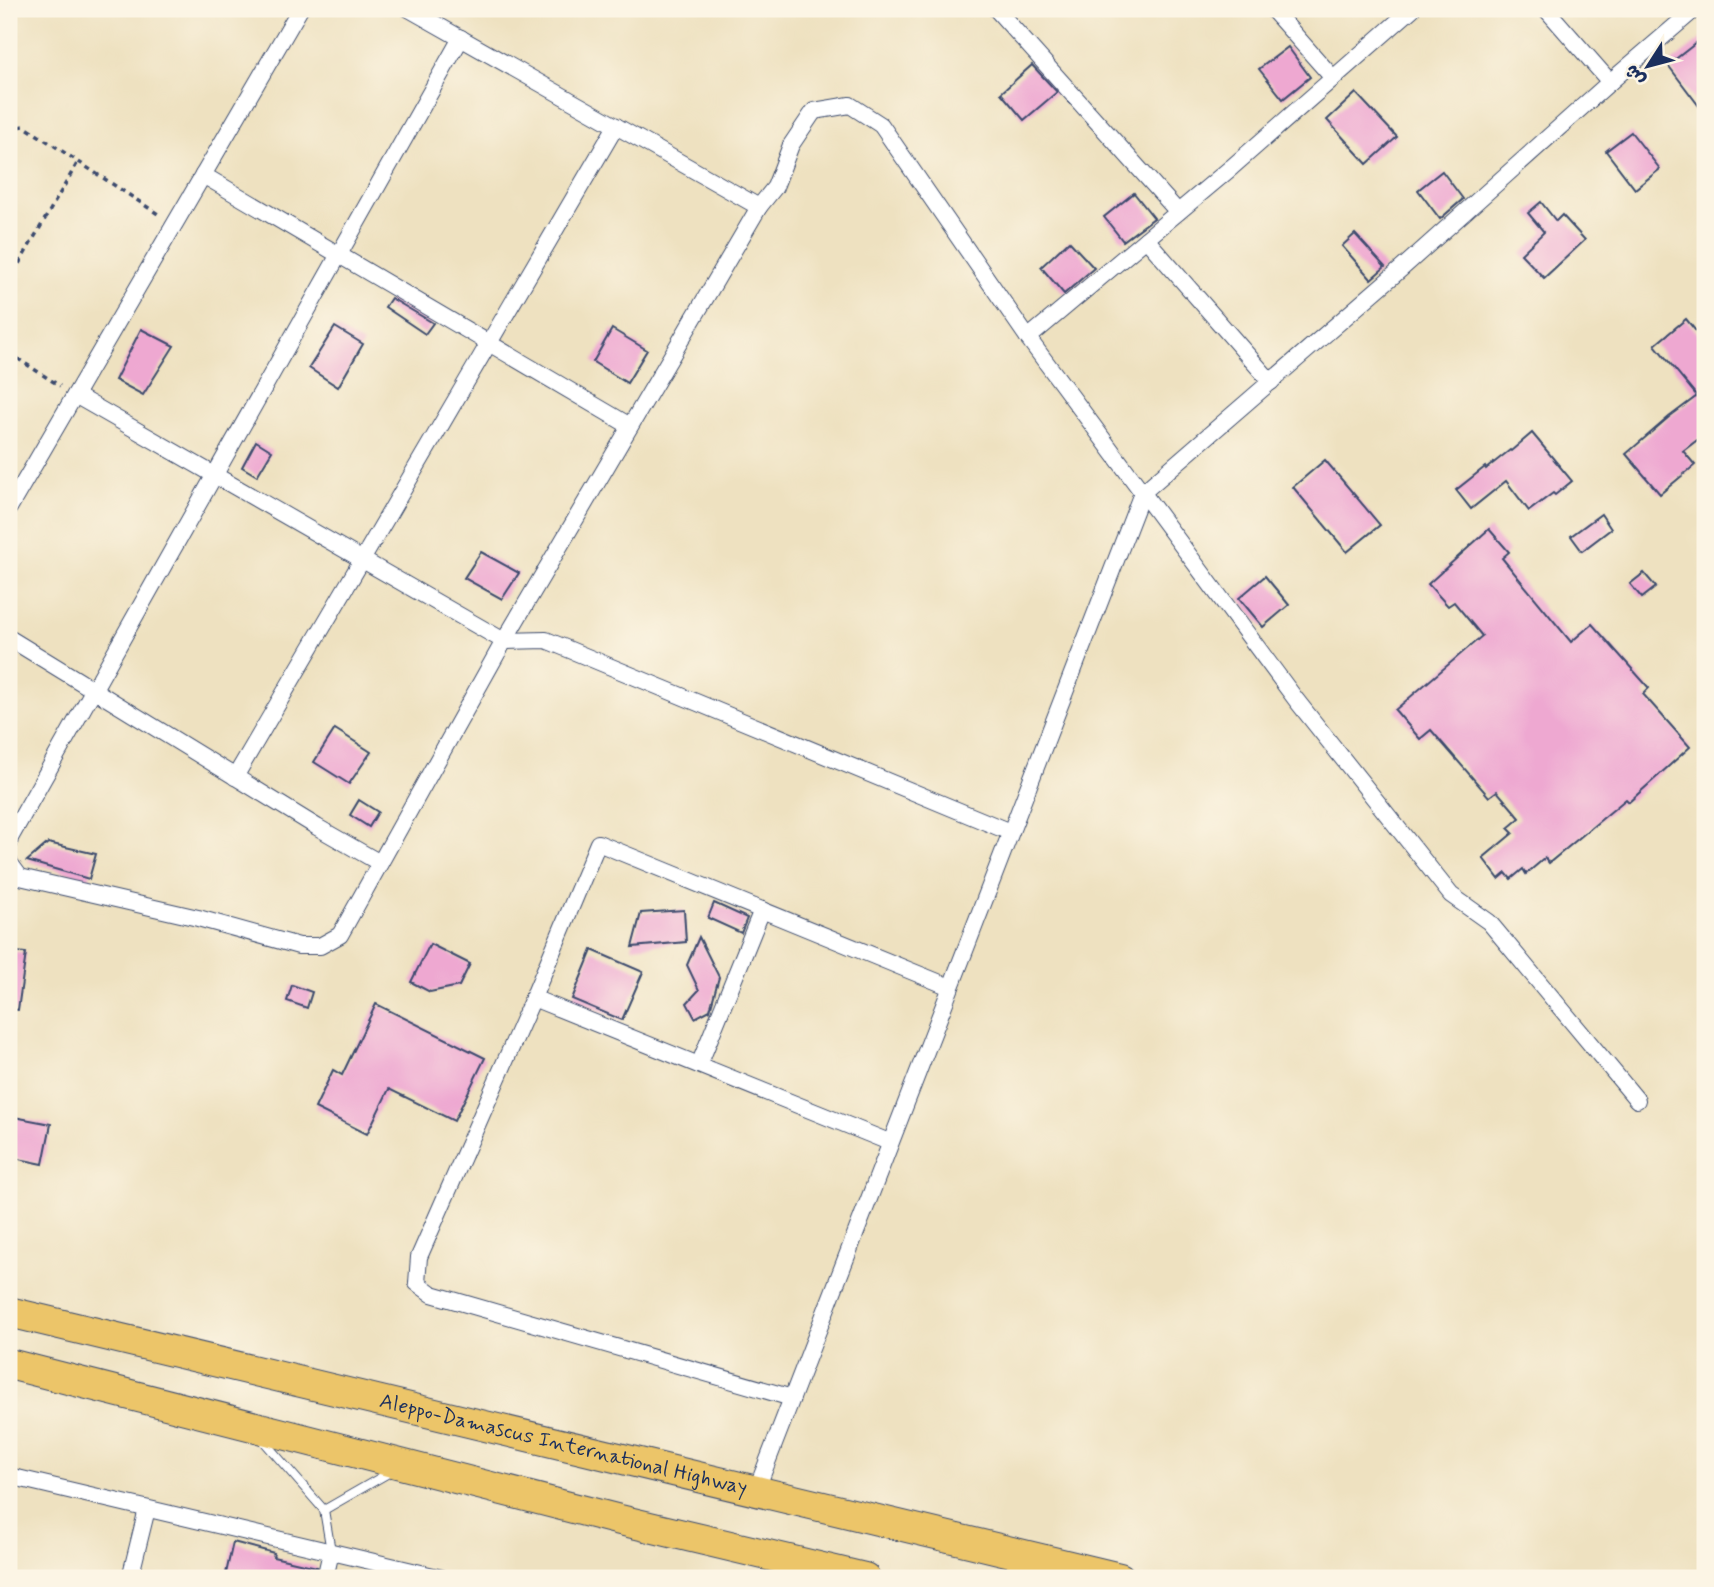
<svg xmlns="http://www.w3.org/2000/svg" width="1714" height="1587" font-family="Mynerve,'Playpen Sans Arabic',sans-serif">
  <style>
    .building { fill: #eea8d1 }
    .lines { fill: none; stroke-linecap: round; stroke-linejoin: round }
    .service-casing { stroke: #3b4a6d; stroke-width: 10 }
    .minor-casing { stroke: #3b4a6d; stroke-width: 18 }
    .motorway-casing { stroke: #3b4a6d; stroke-width: 32 }
    .path { stroke: #3b4a6d; stroke-width: 3.5; stroke-dasharray: 5 5; stroke-linecap: butt }
    .service { stroke: #fff; stroke-width: 8 }
    .minor { stroke: #fff; stroke-width: 16 }
    .motorway { stroke: #ecc569; stroke-width: 30 }
    .labels { text-anchor: middle; dominant-baseline: central; stroke-width: 5; stroke-linejoin: round; paint-order: stroke }
    .street-label { font-size: 21px; fill: #1b2f5e; stroke: #fcf5e5 }
  </style>
  <rect width="100%" height="100%" fill="#fcf5e5"/>
  <filter id="ink" filterUnits="userSpaceOnUse"><feTurbulence type="fractalNoise" baseFrequency=".0143" numOctaves="2"/><feDisplacementMap in="SourceGraphic" scale="14" xChannelSelector="R" yChannelSelector="G"/><feConvolveMatrix kernelMatrix="1 2 1 2 8 2 1 2 1" color-interpolation-filters="sRGB"/></filter>
  <filter id="wash" filterUnits="userSpaceOnUse"><feTurbulence type="fractalNoise" baseFrequency=".00686" numOctaves="4" result="noise"/><feDisplacementMap in="SourceGraphic" scale="28" xChannelSelector="R" yChannelSelector="G"/><feGaussianBlur stdDeviation="1.57" result="paint"/><feColorMatrix in="noise" values="0 0 0 0 0 0 0 0 0 0 0 0 0 0 0 0 0 1.4 0 .05"/><feComposite in="paint" operator="in"/></filter>
  <g filter="url(#wash)">
    <rect width="100%" height="100%" fill="#eee1c0"/>
    <g id="blocks">
      <g class="building">
        <path d="M1705 36V114L1668 65Z"/>
        <path d="M1288 47 1310 77 1283 99 1259 69Z"/>
        <path d="M1032 65 1057 92 1024 120 1001 93Z"/>
        <path d="M1356 93 1397 137 1367 164 1327 120Z"/>
        <path d="M1631 132 1660 169 1635 189 1606 151Z"/>
        <path d="M1442 171 1463 199 1440 219 1418 190Z"/>
        <path d="M1134 193 1154 218 1123 241 1104 217Z"/>
        <path d="M1541 202 1556 221 1562 215 1585 240 1544 278 1521 254 1544 232 1528 213Z"/>
        <path d="M1355 234 1385 267 1371 279 1342 246Z"/>
        <path d="M1069 241 1094 268 1064 294 1041 267Z"/>
        <path d="M391 298 433 323 425 334 385 307Z"/>
        <path d="M1686 319 1705 342V434L1683 451 1695 465 1660 494 1626 454 1669 417 1697 396 1655 345Z"/>
        <path d="M335 327 363 344 338 387 309 368Z"/>
        <path d="M141 329 174 346 143 395 115 380Z"/>
        <path d="M612 329 647 350 627 383 593 362Z"/>
        <path d="M1532 433 1572 481 1555 495 1553 493 1529 511 1506 481 1471 509 1456 490 1485 467 1486 469 1510 450 1511 451Z"/>
        <path d="M256 441 272 451 257 476 242 467Z"/>
        <path d="M1325 460 1380 525 1347 552 1293 487Z"/>
        <path d="M1601 514 1611 529 1582 551 1571 536Z"/>
        <path d="M1489 529 1509 552 1502 558 1571 642 1592 624 1649 688 1643 694 1690 747 1629 802 1626 799 1549 863 1545 858 1526 874 1523 869 1511 879 1506 873 1499 879 1483 858 1513 833 1508 828 1520 818 1497 791 1489 797 1431 730 1420 739 1395 710 1482 636 1454 602 1448 606 1428 584Z"/>
        <path d="M481 552 519 573 502 599 464 578Z"/>
        <path d="M1644 573 1656 587 1642 598 1630 584Z"/>
        <path d="M1265 576 1289 605 1263 627 1239 598Z"/>
        <path d="M335 729 371 752 349 784 314 762Z"/>
        <path d="M359 800 378 812 369 827 350 815Z"/>
        <path d="M48 843 96 854 89 879 27 861Z"/>
        <path d="M714 903 747 918 741 933 708 918Z"/>
        <path d="M684 910 686 942 632 947 641 913Z"/>
        <path d="M699 937 719 977 710 1010 695 1018 687 1003 699 990 687 965Z"/>
        <path d="M430 944 470 964 459 986 430 992 411 982Z"/>
        <path d="M592 950 643 972 622 1020 572 999Z"/>
        <path d="M9 951 26 953 18 1010 9 1009Z"/>
        <path d="M292 985 312 992 307 1008 287 1001Z"/>
        <path d="M376 1004 485 1058 454 1121 389 1089 367 1134 315 1108 333 1070 342 1075Z"/>
        <path d="M9 1116 51 1124 43 1164 9 1157Z"/>
        <path d="M233 1542 274 1553 273 1557 317 1567 315 1578H225Z"/>
      </g>
    </g>
  </g>
  <g filter="url(#ink)">
    <use href="#blocks" fill-opacity="0" stroke="#3b4a6d" stroke-width="2"/>
    <g class="lines">
      <defs>
        <g id="service">
          <path d="M261 1438 324 1510 392 1471"/>
          <path d="M324 1510 331 1551"/>
        </g>
        <g id="minor">
          <path d="M409 9 759 207"/>
          <path d="M996 9 1178 212"/>
          <path d="M1272 9 1333 78"/>
          <path d="M1546 9 1610 82"/>
          <path d="M203 175 630 426"/>
          <path d="M1146 239 1271 382"/>
          <path d="M1028 338 1232 167 1412 9"/>
          <path d="M75 395 504 641 546 640 1010 832"/>
          <path d="M9 508 300 9"/>
          <path d="M9 638 317 827 380 863"/>
          <path d="M235 777 616 126"/>
          <path d="M9 844 10 838 461 38"/>
          <path d="M9 862 20 877 198 918 299 946H320L340 935 504 641 759 207 775 187 791 145 814 111 850 105 881 125 1028 338 1297 701 1451 895 1489 922 1637 1100"/>
          <path d="M533 998 419 1257 417 1283 432 1294 792 1398"/>
          <path d="M699 1065 762 910"/>
          <path d="M889 1142 533 998 598 843 950 987"/>
          <path d="M9 1476 442 1578"/>
          <path d="M756 1491 1142 493 1401 269 1610 82 1695 9"/>
          <path d="M130 1578 147 1509"/>
          <path d="M325 1578 331 1552"/>
        </g>
        <g id="motorway">
          <path id="s1" d="M9 1312 1120 1578"/>
          <path d="M9 1364 620 1520 865 1578"/>
        </g>
      </defs>
      <use href="#service" class="service-casing"/>
      <use href="#minor" class="minor-casing"/>
      <use href="#motorway" class="motorway-casing"/>
      <g class="path">
        <path d="M9 128 24 126 161 216"/>
        <path d="M9 281 78 162"/>
        <path d="M9 353 60 386"/>
      </g>
      <use href="#service" class="service"/>
      <use href="#minor" class="minor"/>
      <use href="#motorway" class="motorway"/>
    </g>
  </g>
  <g class="labels">
    <g class="street-label">
      <text stroke="none"><textPath href="#s1" startOffset="570">Aleppo-Damascus International Highway</textPath></text>
    </g>
  </g>
  <rect width="1714" height="1587" fill="none" stroke="#fcf5e5" stroke-width="35"/>
  <g transform="translate(1648 66) rotate(234)" stroke="#fcf5e5" stroke-width="5" paint-order="stroke">
  <path d="M0-5L12 26L0 18L-12 26Z" fill="#1b2f5e"/>
  <text y="-10" font-size="19" font-weight="bold" text-anchor="middle" fill="#1b2f5e">ش</text>
  </g>
</svg>
